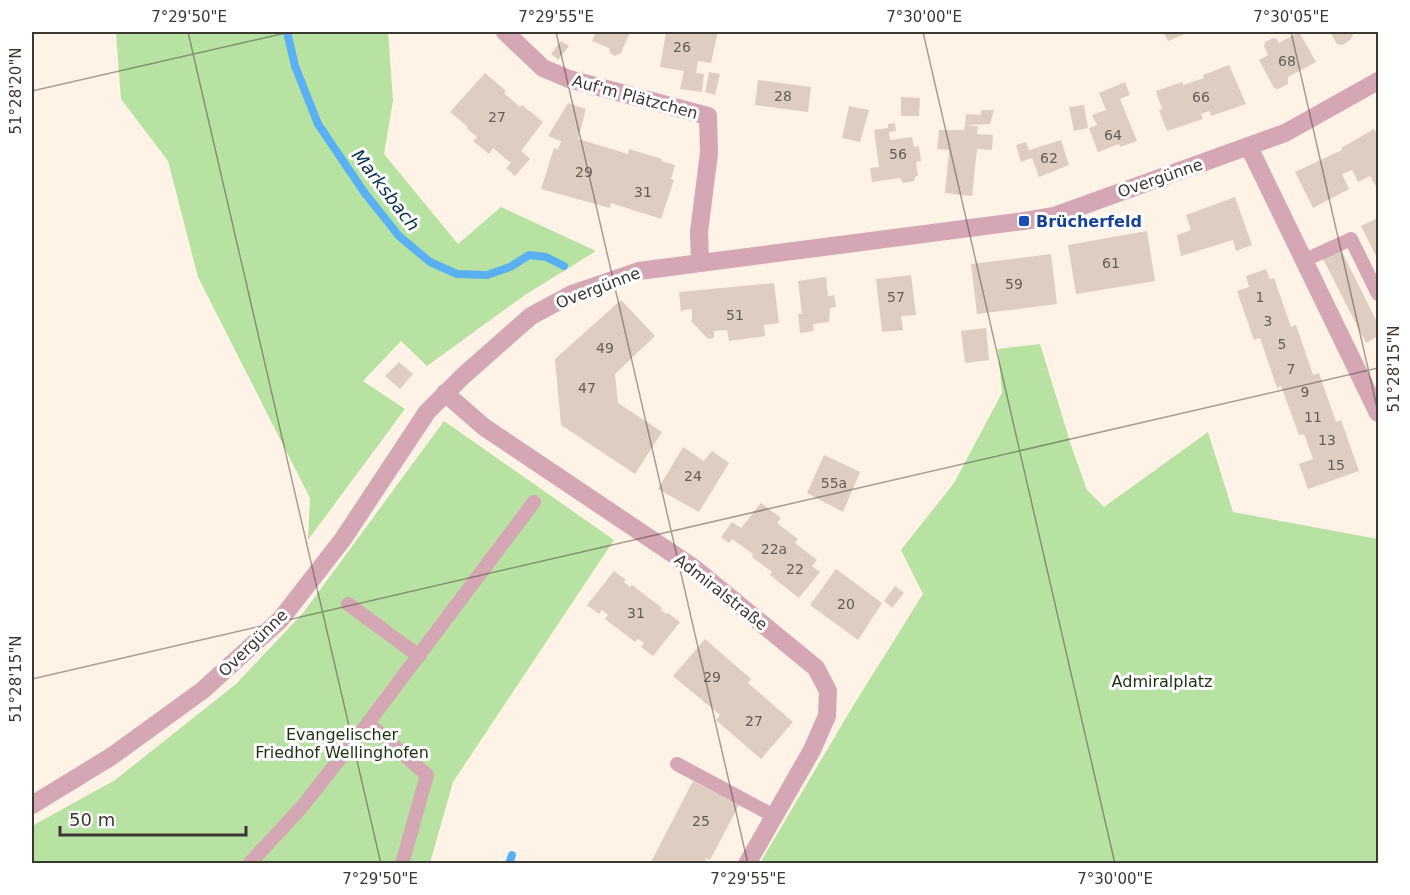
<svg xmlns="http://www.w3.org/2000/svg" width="1410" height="895" font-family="'DejaVu Sans',sans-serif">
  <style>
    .green { fill: #b7e2a1 }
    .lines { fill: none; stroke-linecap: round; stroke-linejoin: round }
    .stream { stroke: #59b0f2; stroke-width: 8 }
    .building { fill: #decec1 }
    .lane { stroke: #d5a6b3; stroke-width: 14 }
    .street { stroke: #d5a6b3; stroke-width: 18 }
    .ticks { fill: none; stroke: #3d3732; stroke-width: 1.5; stroke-opacity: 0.45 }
    .transit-dot { fill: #1a4fb4; stroke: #fff; stroke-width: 2 }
    .labels { text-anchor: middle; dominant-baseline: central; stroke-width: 6; stroke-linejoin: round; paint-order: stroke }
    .number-label { font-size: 14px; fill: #655d56 }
    .street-label { font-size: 16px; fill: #3d3732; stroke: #fff }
    .transit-label { font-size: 16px; font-weight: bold; fill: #164399; stroke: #fff; text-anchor: start }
    .park-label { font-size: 16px; fill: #1c310f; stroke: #fff }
    .water-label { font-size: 18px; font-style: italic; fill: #0c314b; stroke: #fff }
    .neatline { fill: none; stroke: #3d3732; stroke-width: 2 }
    .ticks-label { font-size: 15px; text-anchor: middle; fill: #3d3732 }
  </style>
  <rect width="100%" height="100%" fill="#fff2e7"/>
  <g class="green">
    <path d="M116 32H388L393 101 384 154 458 244 501 207 596 251 525 295 427 366 401 341 363 381 405 409 308 540 310 498 198 277 168 161 121 99Z"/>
    <path d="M1040 344 1072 448 1087 490 1104 507 1208 432 1233 512 1378 539V863H760L853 706 923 594 901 550 954 483 1002 393 998 349Z"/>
    <path d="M444 421 614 540 453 782 430 863H32V826L115 780 236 684 303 613Z"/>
  </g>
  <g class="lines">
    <g class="stream">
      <path d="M287 32 295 66 318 124 364 192 399 236 430 262 457 274 487 275 510 267 529 255 546 257 564 266"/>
      <path d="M509 864 512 855"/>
    </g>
  </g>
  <g class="building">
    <path d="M596 32H630L621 53 615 56 610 53 609 48 592 41Z"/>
    <path d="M666 32H718L711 63 698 61 696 73 704 74 702 92 680 89 684 71 660 67Z"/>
    <path d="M1163 32H1190L1168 41Z"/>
    <path d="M1299 32 1316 62 1288 77V84L1278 89 1274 88 1259 60 1268 55 1264 46 1265 42 1273 38 1277 39 1279 43Z"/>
    <path d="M1330 32H1352L1353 34 1351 39 1343 45 1337 44Z"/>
    <path d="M561 41 569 46 558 60 551 54Z"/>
    <path d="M1229 65 1246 104 1211 116 1209 111 1201 114 1203 119 1167 131 1159 110 1162 109 1156 91 1182 82 1183 85 1204 78 1203 75Z"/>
    <path d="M709 72 720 74 715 95 705 92Z"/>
    <path d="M485 73 506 91 504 93 520 107 522 105 543 122 521 151 530 159 515 176 506 168 511 163 493 148 489 154 473 141 477 137 466 128 468 127 450 112Z"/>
    <path d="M758 80 811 87 808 112 755 105Z"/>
    <path d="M1125 82 1130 95 1120 99 1137 141 1120 147 1119 144 1098 152 1089 128 1097 125 1092 115 1106 110 1099 93Z"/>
    <path d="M901 97 920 98 919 116H901Z"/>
    <path d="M568 103 586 109 578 139 628 154 629 149 662 159 661 161 675 165 671 179 674 180 661 219 611 203 610 208 541 189 554 148 558 150 561 141 548 136Z"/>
    <path d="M1084 105 1088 128 1074 131 1069 107Z"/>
    <path d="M849 106 869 110 860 142 842 138Z"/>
    <path d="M981 110H994L990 124 965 125 978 126 977 134 993 135 992 150 977 149 972 196 945 193 949 150 937 149 939 130H964L965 125 966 114 981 115Z"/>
    <path d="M895 123 896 131 889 132 890 140 912 137 914 147 919 146 921 161 916 162 918 176H916L914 181 903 183 900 178 872 182 870 168 879 167 874 130 888 128V124Z"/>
    <path d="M1374 129 1378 136V190L1370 176 1358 182 1352 170 1342 174 1349 189 1313 208 1295 172 1342 150 1341 148Z"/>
    <path d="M1061 140 1069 165 1039 177 1032 158 1021 162 1016 145 1026 142 1029 150Z"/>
    <path d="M1235 197 1252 245 1236 251 1233 240 1181 256 1177 235 1191 230 1186 215Z"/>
    <path d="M1378 218V260L1361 226Z"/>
    <path d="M1147 231 1155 281 1076 294 1068 245Z"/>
    <path d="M1341 250 1378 324V336L1366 343 1323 259Z"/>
    <path d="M1051 254 1057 304 977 314 971 264Z"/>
    <path d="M1266 269 1270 279 1274 278 1291 327 1296 325 1313 375 1319 373 1336 422 1341 420 1359 471 1308 489 1299 464 1313 459 1304 434 1299 435 1281 386 1277 388 1260 338 1254 340 1237 291 1249 287 1246 276Z"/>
    <path d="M911 275 916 315 901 316 903 330 882 332 876 279Z"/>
    <path d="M826 277 828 296 834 295 836 307 830 308 829 322 813 324 814 331 800 333 798 314H802L798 281Z"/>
    <path d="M774 283 779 323 764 325 765 336 729 341 727 330 714 331V338L708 339 691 321 692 319V309L684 310 681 312 679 292Z"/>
    <path d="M621 300 655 336 615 374 618 403 662 432 635 474 561 425 555 359Z"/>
    <path d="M986 328 989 360 965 363 961 331Z"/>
    <path d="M399 362 413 374 400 389 385 376Z"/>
    <path d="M683 447 704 461 712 451 729 463 699 512 658 489Z"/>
    <path d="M824 455 860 472 843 512 807 493Z"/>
    <path d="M761 503 781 518 777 523 798 539 795 543 817 560 812 566 820 572 799 598 770 575 772 572 752 557 753 554 732 539 729 543 721 537 732 522 741 528Z"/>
    <path d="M836 569 882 603 858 640 810 605Z"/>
    <path d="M614 571 626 580 624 582 630 587 632 585 662 608 661 610 666 614 668 613 680 622 653 656 641 647 644 643 638 639 635 642 605 619 608 615 602 610 599 614 587 605Z"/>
    <path d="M895 586 904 593 892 608 884 601Z"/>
    <path d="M705 639 751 679 748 683 793 722 761 759 716 720 720 715 673 676Z"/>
    <path d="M693 781 739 805 710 860 706 858 704 864H650Z"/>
  </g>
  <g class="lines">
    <g class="lane">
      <path d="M1305 260 1351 239 1378 294"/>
      <path d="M348 604 419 656"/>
      <path d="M368 723 427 775 402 864"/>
      <path d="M677 764 774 816"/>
      <path d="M249 864 301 808 368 723 534 502"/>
    </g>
    <g class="street">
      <path d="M505 32 543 68 569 79 708 116 709 153 699 232 700 262"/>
      <path d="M1249 147 1378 413"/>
      <path d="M445 393 484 427 694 568 816 668 828 691 827 716 812 750 747 864"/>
      <path d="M32 805 112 756 203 690 280 620 343 539 427 412 463 376 531 316 572 294 639 271 1024 221 1054 216 1285 133 1378 81"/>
    </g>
  </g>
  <path class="ticks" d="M188 32 381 864M556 32 748 864M923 32 1115 864M1291 32 1378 412M32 91 290 32M32 679 1378 368"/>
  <rect class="transit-dot" x="1018" y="215" width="12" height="12" rx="3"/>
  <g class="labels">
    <g class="number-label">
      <text x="682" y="47">26</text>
      <text x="1287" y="61">68</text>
      <text x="783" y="96">28</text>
      <text x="1201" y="97">66</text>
      <text x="497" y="117">27</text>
      <text x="1113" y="135">64</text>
      <text x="898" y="154">56</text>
      <text x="1049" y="158">62</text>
      <text x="584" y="172">29</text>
      <text x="643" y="192">31</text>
      <text x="1111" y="263">61</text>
      <text x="1014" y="284">59</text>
      <text x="896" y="297">57</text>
      <text x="1260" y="297">1</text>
      <text x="735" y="315">51</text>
      <text x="1268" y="321">3</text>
      <text x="1282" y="344">5</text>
      <text x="605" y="348">49</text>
      <text x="1291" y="369">7</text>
      <text x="587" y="388">47</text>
      <text x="1305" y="392">9</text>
      <text x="1313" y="417">11</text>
      <text x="1327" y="440">13</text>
      <text x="1336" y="465">15</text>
      <text x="693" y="476">24</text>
      <text x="834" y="483">55a</text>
      <text x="774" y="549">22a</text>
      <text x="795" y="569">22</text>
      <text x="846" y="604">20</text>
      <text x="636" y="613">31</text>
      <text x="712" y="677">29</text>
      <text x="754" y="721">27</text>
      <text x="701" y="821">25</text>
    </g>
    <g class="street-label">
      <text transform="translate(635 97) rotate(15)">Auf'm Plätzchen</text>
      <text transform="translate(1160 178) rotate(-19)">Overgünne</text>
      <text transform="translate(598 288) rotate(-21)">Overgünne</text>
      <text transform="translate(721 592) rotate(38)">Admiralstraße</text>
      <text transform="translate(253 643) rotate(-44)">Overgünne</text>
    </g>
    <g class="transit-label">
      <text x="1036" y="221">Brücherfeld</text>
    </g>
    <g class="park-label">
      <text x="1162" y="681">Admiralplatz</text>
      <text x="342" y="734">Evangelischer<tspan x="342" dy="18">Friedhof Wellinghofen</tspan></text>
    </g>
    <g class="water-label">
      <text transform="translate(386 190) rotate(52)">Marksbach</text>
    </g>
  </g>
  <rect width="1410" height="895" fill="none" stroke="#ffffff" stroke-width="66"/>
  <path d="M60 826v9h186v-9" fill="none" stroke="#3d3732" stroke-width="3"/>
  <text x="69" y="826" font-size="18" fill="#3d3732" stroke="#ffffff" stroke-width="4.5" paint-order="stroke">50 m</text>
  <rect x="33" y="33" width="1344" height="829" class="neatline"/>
  <g class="ticks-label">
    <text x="189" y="22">7°29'50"E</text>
    <text x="556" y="22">7°29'55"E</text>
    <text x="924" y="22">7°30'00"E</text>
    <text x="1291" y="22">7°30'05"E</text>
    <text transform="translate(16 91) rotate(-90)" y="5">51°28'20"N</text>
    <text transform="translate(1394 369) rotate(-90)" y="5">51°28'15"N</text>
    <text transform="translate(16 679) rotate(-90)" y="5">51°28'15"N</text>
    <text x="380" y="884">7°29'50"E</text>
    <text x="748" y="884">7°29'55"E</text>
    <text x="1115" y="884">7°30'00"E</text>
  </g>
</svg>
